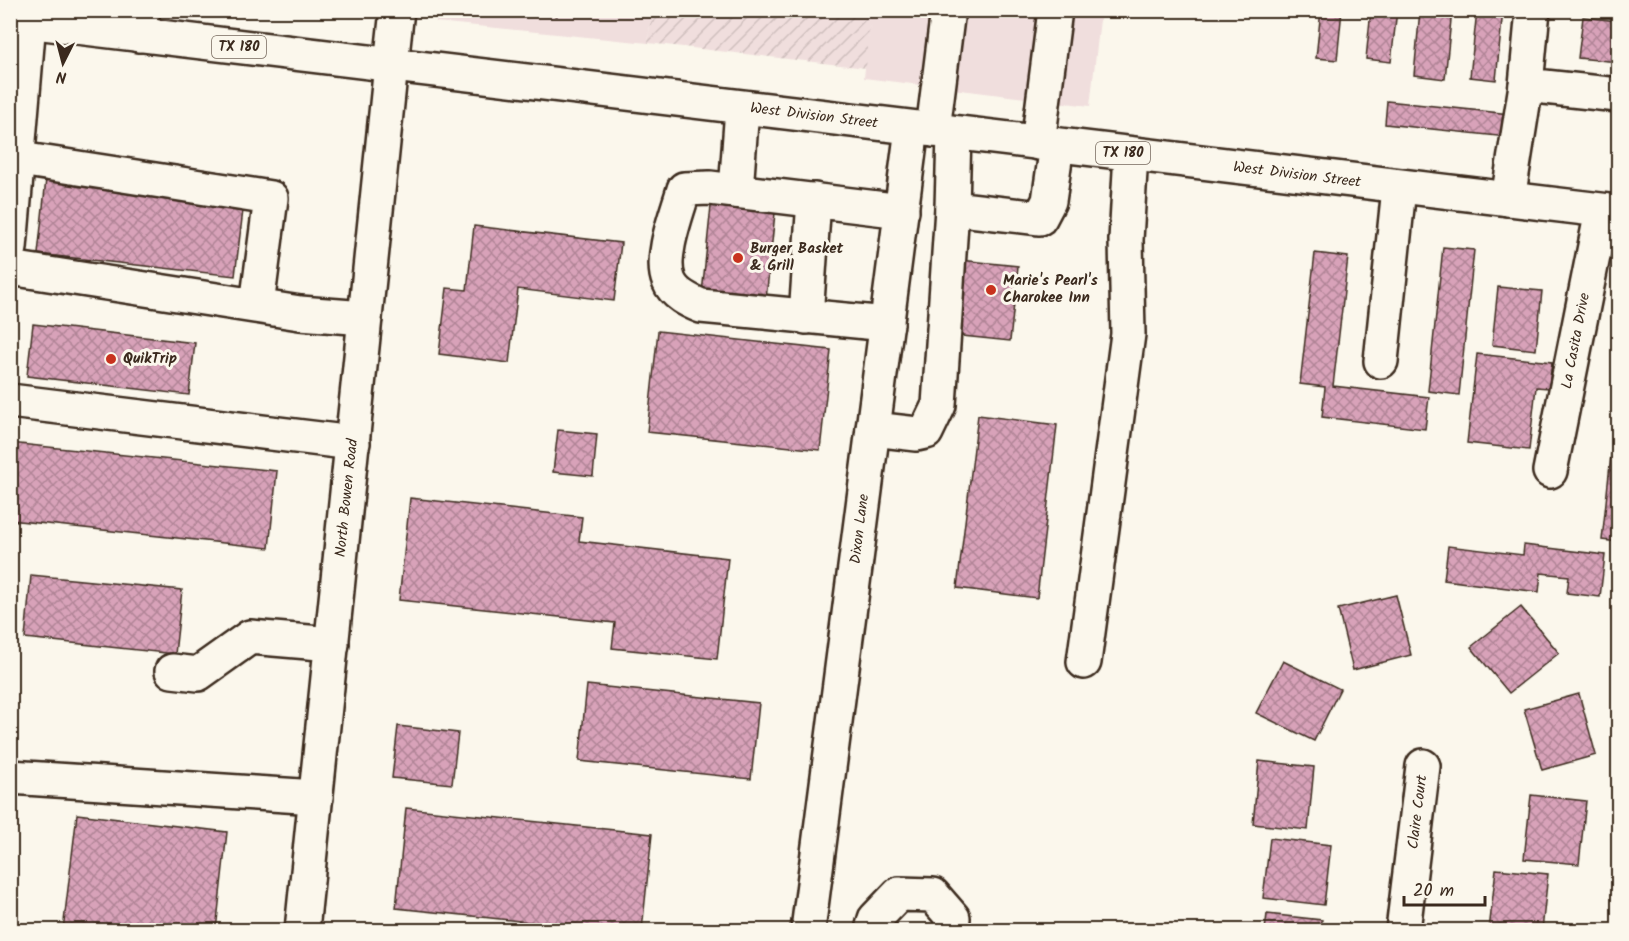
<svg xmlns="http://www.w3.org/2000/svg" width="1629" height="941" font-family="Kalam,sans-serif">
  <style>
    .built { fill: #f0dedd }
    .industrial { fill: url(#industrial-furrows) }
    .building { fill: url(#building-cross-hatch); stroke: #3b2a1e; stroke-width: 1.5 }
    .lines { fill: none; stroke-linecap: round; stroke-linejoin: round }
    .minor-casing { stroke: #3b2a1e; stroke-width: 38 }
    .major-casing { stroke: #3b2a1e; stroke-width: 38 }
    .minor { stroke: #fbf7ec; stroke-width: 33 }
    .major { stroke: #fbf7ec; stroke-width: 33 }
    .poi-dot { fill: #c8321e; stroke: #fbf7ec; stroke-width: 2 }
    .labels { text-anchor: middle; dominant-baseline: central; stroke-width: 6; stroke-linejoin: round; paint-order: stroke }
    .shield { fill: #fbf7ec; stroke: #75685c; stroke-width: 1.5 }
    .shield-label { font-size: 14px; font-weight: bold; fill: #3b2a1e }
    .street-label { font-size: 15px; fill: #3b2a1e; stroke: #fbf7ec }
    .poi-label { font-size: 15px; font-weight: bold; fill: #3b2a1e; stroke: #fbf7ec; text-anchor: start }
  </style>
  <defs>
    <pattern id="industrial-furrows" width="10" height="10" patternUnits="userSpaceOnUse" patternTransform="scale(1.5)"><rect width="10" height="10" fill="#f0dedd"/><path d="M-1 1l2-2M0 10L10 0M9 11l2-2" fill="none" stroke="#cfbfbd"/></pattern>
    <pattern id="building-cross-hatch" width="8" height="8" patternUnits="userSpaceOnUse" patternTransform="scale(1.5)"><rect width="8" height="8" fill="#d8a2b9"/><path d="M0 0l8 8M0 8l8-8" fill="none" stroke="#b08496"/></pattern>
  </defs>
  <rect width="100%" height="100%" fill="#fbf7ec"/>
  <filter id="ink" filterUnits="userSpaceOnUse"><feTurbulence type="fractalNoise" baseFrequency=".0167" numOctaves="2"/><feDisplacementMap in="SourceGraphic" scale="12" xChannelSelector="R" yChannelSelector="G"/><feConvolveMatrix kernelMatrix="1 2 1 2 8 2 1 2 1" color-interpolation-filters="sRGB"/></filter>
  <g filter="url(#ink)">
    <g class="built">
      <path d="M437 11H651L648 43 436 22Z"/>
      <path d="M871 11H1101L1090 106 864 78Z"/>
    </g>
    <path class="industrial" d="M651 11H871L866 68 648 43Z"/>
    <g class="building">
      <path d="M523 10H558L557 16Z"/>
      <path d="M1321 10H1342L1337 60 1316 58Z"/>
      <path d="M1371 10H1397L1391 62 1366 59Z"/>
      <path d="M1420 10H1452L1445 79 1414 75Z"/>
      <path d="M1477 10H1503L1496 80 1470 77Z"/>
      <path d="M1583 17 1618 21V62L1578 58Z"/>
      <path d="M1387 101 1510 114 1507 137 1385 124Z"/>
      <path d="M46 179 244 202 235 276 38 254Z"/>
      <path d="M711 206 775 213 765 309 701 303Z"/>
      <path d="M474 226 621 243 614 301 518 289 509 363 439 354 447 288 467 290Z"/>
      <path d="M1443 247 1474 250 1459 395 1428 391Z"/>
      <path d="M1315 253 1348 257 1333 386 1429 397 1425 429 1322 417 1325 387 1300 384Z"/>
      <path d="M960 260 1018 266 1010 341 953 335Z"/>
      <path d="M1498 287 1542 291 1536 350 1492 345Z"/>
      <path d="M33 324 195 343 189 395 27 376Z"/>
      <path d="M658 331 831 350 820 450 647 432Z"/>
      <path d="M1477 354 1552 362 1549 388 1536 387 1529 450 1467 443Z"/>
      <path d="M1618 389V542L1602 540Z"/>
      <path d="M978 415 1057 425 1037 598 957 588Z"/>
      <path d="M558 430 597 434 593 476 553 472Z"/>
      <path d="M10 443 277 471 269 548 10 520Z"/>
      <path d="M410 498 582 517 579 541 728 558 717 659 612 648 615 623 399 600Z"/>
      <path d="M1524 545 1605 555 1600 597 1567 593 1569 576 1541 573 1539 592 1444 580 1448 546 1523 555Z"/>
      <path d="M31 575 182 590 175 654 25 638Z"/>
      <path d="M1396 595 1411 655 1353 670 1338 609Z"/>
      <path d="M1521 607 1559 653 1509 693 1471 647Z"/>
      <path d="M1283 661 1340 689 1314 741 1256 713Z"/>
      <path d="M587 685 759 703 751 779 579 761Z"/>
      <path d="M1579 694 1596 755 1542 770 1524 709Z"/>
      <path d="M398 726 458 733 452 784 392 778Z"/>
      <path d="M1259 761 1314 767 1308 830 1253 824Z"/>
      <path d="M1531 795 1586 801 1579 864 1524 859Z"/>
      <path d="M406 808 652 834 642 930H605L396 908Z"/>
      <path d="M77 814 227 832 216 930H63Z"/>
      <path d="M1270 838 1331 845 1324 905 1263 898Z"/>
      <path d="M1496 869 1548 874 1542 930H1489Z"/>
      <path d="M1267 914 1322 920 1321 930H1265Z"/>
    </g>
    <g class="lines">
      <defs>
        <g id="minor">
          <path d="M1533 10 1526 85 1618 95"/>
          <path d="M139 35 143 10"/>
          <path d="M933 130 948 10"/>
          <path d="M954 133 952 208 1040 218 1049 201 1057 145"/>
          <path d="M1038 143 1055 10"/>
          <path d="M20 159 271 198 257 305"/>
          <path d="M736 191 742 108"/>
          <path d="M1508 199 1526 85"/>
          <path d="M10 248 29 21"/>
          <path d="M10 268 300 313 365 318"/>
          <path d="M806 317 814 200"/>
          <path d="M887 324 701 306C689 301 674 294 669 281 659 258 677 213 684 189L710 188 902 211"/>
          <path d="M1381 361 1399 188"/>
          <path d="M10 401 353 443"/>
          <path d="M873 429 917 434 926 432 939 405 952 208"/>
          <path d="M1550 471 1602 211"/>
          <path d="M1084 662 1128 334 1126 240 1131 154"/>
          <path d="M172 671 198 674 250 637 332 644"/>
          <path d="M10 777 316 797"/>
          <path d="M302 930 391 65"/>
          <path d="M808 930 912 128"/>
          <path d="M872 930 875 919 899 894 933 895 953 918 952 930"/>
          <path d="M1403 930 1423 766"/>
        </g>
        <g id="major">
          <path d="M10 19 1618 212"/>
          <path d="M391 65 397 10"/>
        </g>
      </defs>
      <use href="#minor" class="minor-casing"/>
      <use href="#major" class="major-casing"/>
      <use href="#minor" class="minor"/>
      <use href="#major" class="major"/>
    </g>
  </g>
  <g class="poi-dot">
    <circle cx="738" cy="258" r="6"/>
    <circle cx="991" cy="290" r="6"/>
    <circle cx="111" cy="359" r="6"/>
  </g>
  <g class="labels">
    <g class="shield">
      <rect x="212" y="36" width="54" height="22" rx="4.5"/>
      <rect x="1096" y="142" width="54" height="22" rx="4.5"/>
    </g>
    <g class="shield-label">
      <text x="239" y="47">TX 180</text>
      <text x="1123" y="153">TX 180</text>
    </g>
    <g class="street-label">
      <text transform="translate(814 116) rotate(7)">West Division Street</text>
      <text transform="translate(1297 175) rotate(7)">West Division Street</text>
      <text transform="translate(1576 341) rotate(-79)">La Casita Drive</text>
      <text transform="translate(347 498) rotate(-84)">North Bowen Road</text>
      <text transform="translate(860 529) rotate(-83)">Dixon Lane</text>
      <text transform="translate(1418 812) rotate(-83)">Claire Court</text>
    </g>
    <g class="poi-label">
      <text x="750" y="249">Burger Basket<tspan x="750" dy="17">&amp; Grill</tspan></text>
      <text x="1003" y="281">Marie's Pearl's<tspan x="1003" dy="17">Charokee Inn</tspan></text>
      <text x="123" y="359">QuikTrip</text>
    </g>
  </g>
  <rect width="1629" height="941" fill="none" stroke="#fbf7ec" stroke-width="36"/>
  <rect x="18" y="18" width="1593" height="905" fill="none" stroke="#3b2a1e" stroke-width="2" filter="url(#ink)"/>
  <g transform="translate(63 63) rotate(186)" stroke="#fbf7ec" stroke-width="4.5" paint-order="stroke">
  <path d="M0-4.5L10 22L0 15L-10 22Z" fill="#3b2a1e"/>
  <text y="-9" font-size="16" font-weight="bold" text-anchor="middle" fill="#3b2a1e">N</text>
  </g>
  <path d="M1404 896v9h81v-9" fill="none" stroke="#3b2a1e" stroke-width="3"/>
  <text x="1413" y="896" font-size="18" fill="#3b2a1e" stroke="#fbf7ec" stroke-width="4.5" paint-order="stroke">20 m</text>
</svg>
